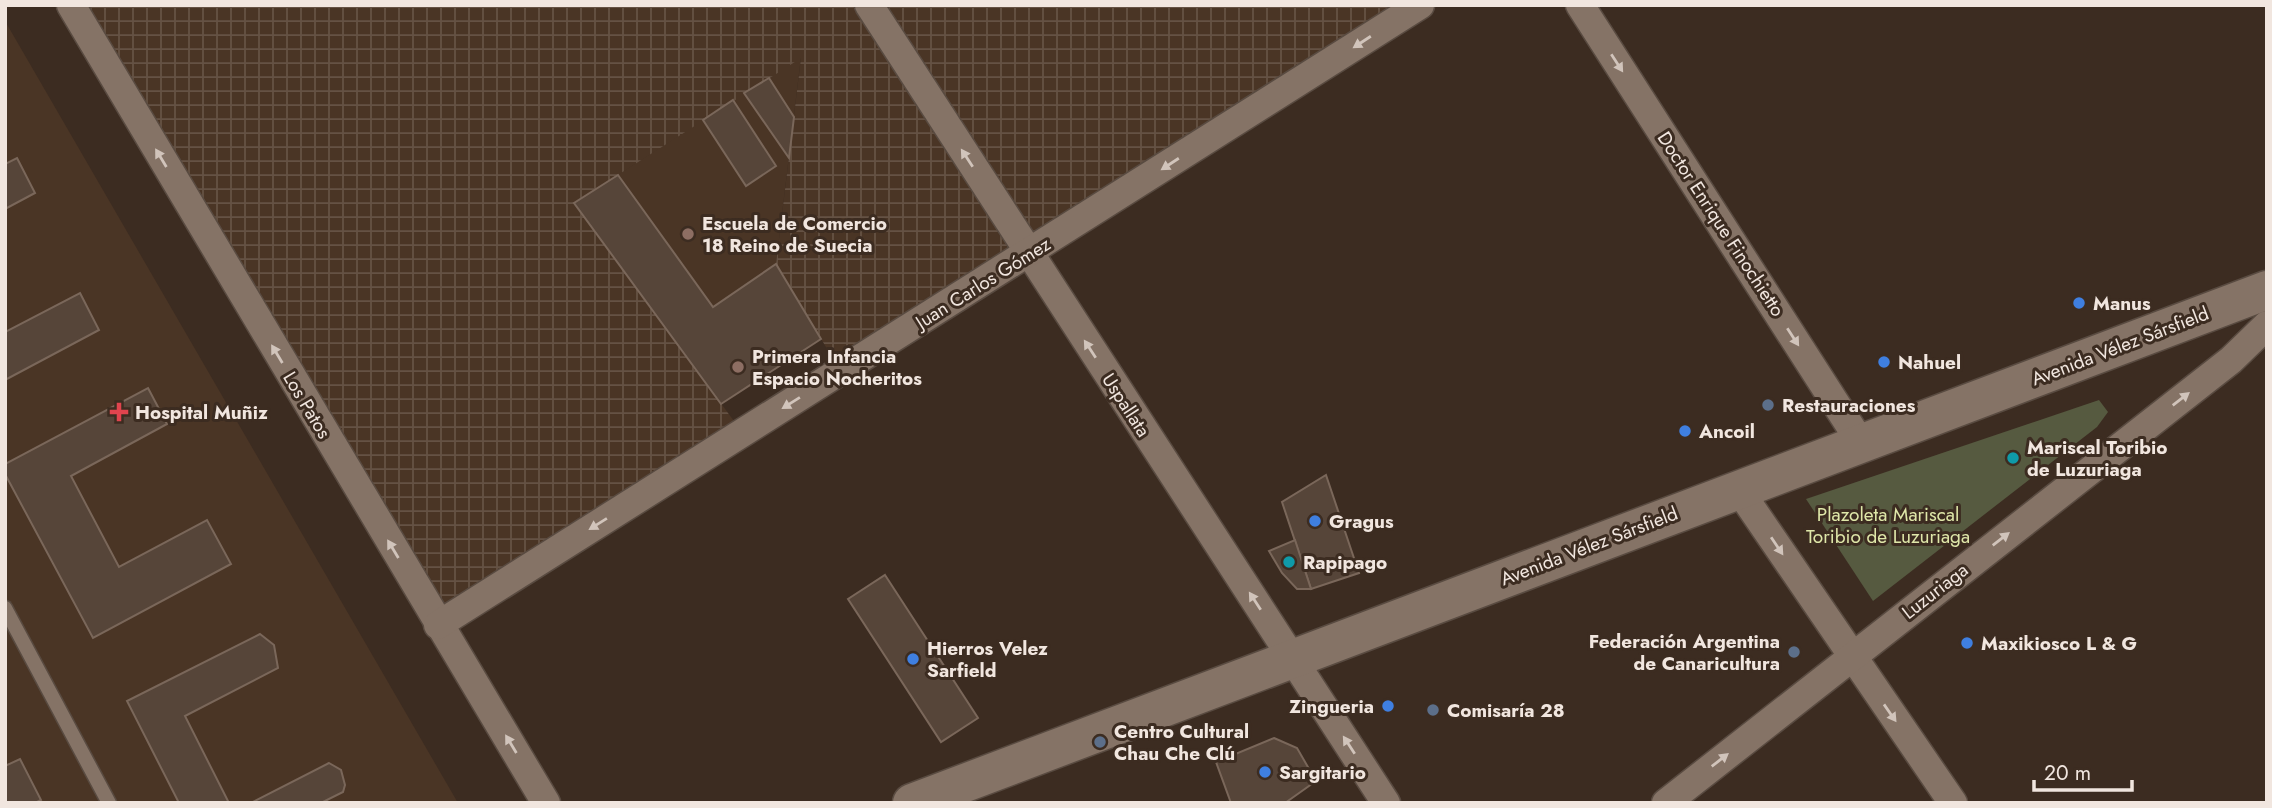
<svg xmlns="http://www.w3.org/2000/svg" width="2272" height="808" font-family="Jost,sans-serif">
  <style>
    .built { fill: #4a3525 }
    .industrial { fill: url(#industrial-grid) }
    .green { fill: #565a40 }
    .building { fill: #564539; stroke: #7a675a; stroke-width: 2 }
    .lines { fill: none; stroke-linecap: round; stroke-linejoin: round }
    .lane-casing { stroke: #594b41; stroke-width: 17 }
    .street-casing { stroke: #594b41; stroke-width: 31 }
    .secondary-casing { stroke: #594b41; stroke-width: 41 }
    .lane { stroke: #857366; stroke-width: 14 }
    .street { stroke: #857366; stroke-width: 28 }
    .secondary { stroke: #857366; stroke-width: 38 }
    .oneway { fill: #d1c4bb }
    .education-dot { fill: #8d6e63; stroke: #3c2c21; stroke-width: 2.5 }
    .shop-dot { fill: #3f7fe0; stroke: #3c2c21; stroke-width: 2.5 }
    .service-dot { fill: #5c6f8a; stroke: #3c2c21; stroke-width: 2.5 }
    .health-dot { fill: #e0444e; stroke: #3c2c21; stroke-width: 2.5 }
    .culture-dot { fill: #0f9aa8; stroke: #3c2c21; stroke-width: 2.5 }
    .labels { text-anchor: middle; dominant-baseline: central; stroke-width: 6; stroke-linejoin: round; paint-order: stroke }
    .poi-label { font-size: 19px; font-weight: bold; fill: #f1e6df; stroke: #3c2c21; text-anchor: start }
    .street-label { font-size: 19px; fill: #f1e6df; stroke: #3c2c21 }
    .park-label { font-size: 19px; fill: #dfe7a9; stroke: #3c2c21 }
  </style>
  <defs>
    <pattern id="industrial-grid" width="8" height="8" patternUnits="userSpaceOnUse" patternTransform="scale(1.75)"><rect width="8" height="8" fill="#4a3525"/><path d="M0 4h8M4 0v8" fill="none" stroke="#655244"/></pattern>
  </defs>
  <rect width="100%" height="100%" fill="#3c2c21"/>
  <g class="built">
    <path d="M5 21 458 803H5Z"/>
    <path d="M801 57 776 264 821 339 721 404 574 203Z"/>
  </g>
  <path class="industrial" d="M69 5H1398L838 367 776 264 801 58 574 203 739 428 451 618Z"/>
  <path class="green" d="M2099 400 2108 412 2097 427 1873 601 1806 499Z"/>
  <g class="building">
    <path d="M769 78 794 117 789 158 744 93Z"/>
    <path d="M733 100 776 166 746 186 703 120Z"/>
    <path d="M17 158 35 193 5 209V164Z"/>
    <path d="M618 175 713 307 776 264 821 339 721 404 574 203Z"/>
    <path d="M80 293 99 330 5 380V332Z"/>
    <path d="M148 388 167 424 71 476 119 567 207 520 231 564 93 638 5 474V464Z"/>
    <path d="M1326 475 1359 573 1311 589 1282 502Z"/>
    <path d="M1295 540 1311 589H1297L1282 573 1269 551Z"/>
    <path d="M885 575 978 718 941 742 848 599Z"/>
    <path d="M260 634 274 645 278 668 185 716 229 803H179L127 701Z"/>
    <path d="M1274 738 1297 748 1316 781 1285 803H1231L1216 762Z"/>
    <path d="M20 759 41 800 35 803H5V766Z"/>
    <path d="M329 763 341 770 345 785 343 792 321 803H251Z"/>
  </g>
  <g class="lines">
    <defs>
      <path id="lane" d="M5 608 109 803"/>
      <g id="street">
        <path d="M71 5 546 803"/>
        <path d="M869 5 1386 803"/>
        <path d="M1580 5 1861 443"/>
        <path d="M1739 490 1953 803"/>
        <path d="M438 625 1420 5"/>
        <path d="M1666 803 2231 360 2267 325"/>
      </g>
      <path id="secondary" d="M912 803 2267 290"/>
    </defs>
    <use href="#lane" class="lane-casing"/>
    <use href="#street" class="street-casing"/>
    <use href="#secondary" class="secondary-casing"/>
    <use href="#lane" class="lane"/>
    <use href="#street" class="street"/>
    <use href="#secondary" class="secondary"/>
  </g>
  <defs><path id="oneway-solid" d="M-6-.8H1V-3.2L6.5 0L1 3.2V.8H-6Z" transform="scale(1.75)"/></defs>
  <g class="oneway">
    <use href="#oneway-solid" transform="translate(1362 42) rotate(147)"/>
    <use href="#oneway-solid" transform="translate(1617 63) rotate(57)"/>
    <use href="#oneway-solid" transform="translate(161 158) rotate(-121)"/>
    <use href="#oneway-solid" transform="translate(967 158) rotate(-123)"/>
    <use href="#oneway-solid" transform="translate(1170 164) rotate(147)"/>
    <use href="#oneway-solid" transform="translate(1793 337) rotate(57)"/>
    <use href="#oneway-solid" transform="translate(1090 349) rotate(-123)"/>
    <use href="#oneway-solid" transform="translate(277 354) rotate(-121)"/>
    <use href="#oneway-solid" transform="translate(2181 399) rotate(-38)"/>
    <use href="#oneway-solid" transform="translate(791 403) rotate(148)"/>
    <use href="#oneway-solid" transform="translate(598 524) rotate(148)"/>
    <use href="#oneway-solid" transform="translate(2001 539) rotate(-38)"/>
    <use href="#oneway-solid" transform="translate(1777 546) rotate(56)"/>
    <use href="#oneway-solid" transform="translate(393 549) rotate(-121)"/>
    <use href="#oneway-solid" transform="translate(1255 601) rotate(-123)"/>
    <use href="#oneway-solid" transform="translate(1890 713) rotate(55)"/>
    <use href="#oneway-solid" transform="translate(511 744) rotate(-121)"/>
    <use href="#oneway-solid" transform="translate(1349 745) rotate(-123)"/>
    <use href="#oneway-solid" transform="translate(1720 760) rotate(-38)"/>
  </g>
  <g class="education-dot">
    <circle cx="688" cy="234" r="7"/>
    <circle cx="738" cy="367" r="7"/>
  </g>
  <g class="shop-dot">
    <circle cx="2079" cy="303" r="7"/>
    <circle cx="1884" cy="362" r="7"/>
    <circle cx="1685" cy="431" r="7"/>
    <circle cx="1315" cy="521" r="7"/>
    <circle cx="1967" cy="643" r="7"/>
    <circle cx="913" cy="659" r="7"/>
    <circle cx="1388" cy="706" r="7"/>
    <circle cx="1265" cy="772" r="7"/>
  </g>
  <g class="service-dot">
    <circle cx="1768" cy="405" r="7"/>
    <circle cx="1794" cy="652" r="7"/>
    <circle cx="1433" cy="710" r="7"/>
    <circle cx="1100" cy="742" r="7"/>
  </g>
  <path class="health-dot" d="M115.5 401.5h7v7h7v7h-7v7h-7v-7h-7v-7h7z"/>
  <g class="culture-dot">
    <circle cx="2013" cy="458" r="7"/>
    <circle cx="1289" cy="562" r="7"/>
  </g>
  <g class="labels">
    <g class="poi-label">
      <text x="702" y="223">Escuela de Comercio<tspan x="702" dy="22">18 Reino de Suecia</tspan></text>
      <text x="2093" y="303">Manus</text>
      <text x="752" y="356">Primera Infancia<tspan x="752" dy="22">Espacio Nocheritos</tspan></text>
      <text x="1898" y="362">Nahuel</text>
      <text x="1782" y="405">Restauraciones</text>
      <text x="135" y="412">Hospital Muñiz</text>
      <text x="1699" y="431">Ancoil</text>
      <text x="2027" y="447">Mariscal Toribio<tspan x="2027" dy="22">de Luzuriaga</tspan></text>
      <text x="1329" y="521">Gragus</text>
      <text x="1303" y="562">Rapipago</text>
      <text x="1780" y="641" text-anchor="end">Federación Argentina<tspan x="1780" dy="22">de Canaricultura</tspan></text>
      <text x="1981" y="643">Maxikiosco L &amp; G</text>
      <text x="927" y="648">Hierros Velez<tspan x="927" dy="22">Sarfield</tspan></text>
      <text x="1374" y="706" text-anchor="end">Zingueria</text>
      <text x="1447" y="710">Comisaría 28</text>
      <text x="1114" y="731">Centro Cultural<tspan x="1114" dy="22">Chau Che Clú</tspan></text>
      <text x="1279" y="772">Sargitario</text>
    </g>
    <g class="street-label">
      <text transform="translate(1721 224) rotate(57)">Doctor Enrique Finochietto</text>
      <text transform="translate(983 283) rotate(-32)">Juan Carlos Gómez</text>
      <text transform="translate(2120 346) rotate(-21)">Avenida Vélez Sársfield</text>
      <text transform="translate(307 405) rotate(59)">Los Patos</text>
      <text transform="translate(1126 405) rotate(57)">Uspallata</text>
      <text transform="translate(1589 546) rotate(-21)">Avenida Vélez Sársfield</text>
      <text transform="translate(1935 591) rotate(-38)">Luzuriaga</text>
    </g>
    <g class="park-label">
      <text x="1888" y="514">Plazoleta Mariscal<tspan x="1888" dy="22">Toribio de Luzuriaga</tspan></text>
    </g>
  </g>
  <rect width="2272" height="808" fill="none" stroke="#f1e6df" stroke-width="14"/>
  <path d="M2034 780v10h98v-10" fill="none" stroke="#f1e6df" stroke-width="3.5"/>
  <text x="2044" y="780" font-size="21" fill="#f1e6df" stroke="#3c2c21" stroke-width="5" paint-order="stroke">20 m</text>
</svg>
